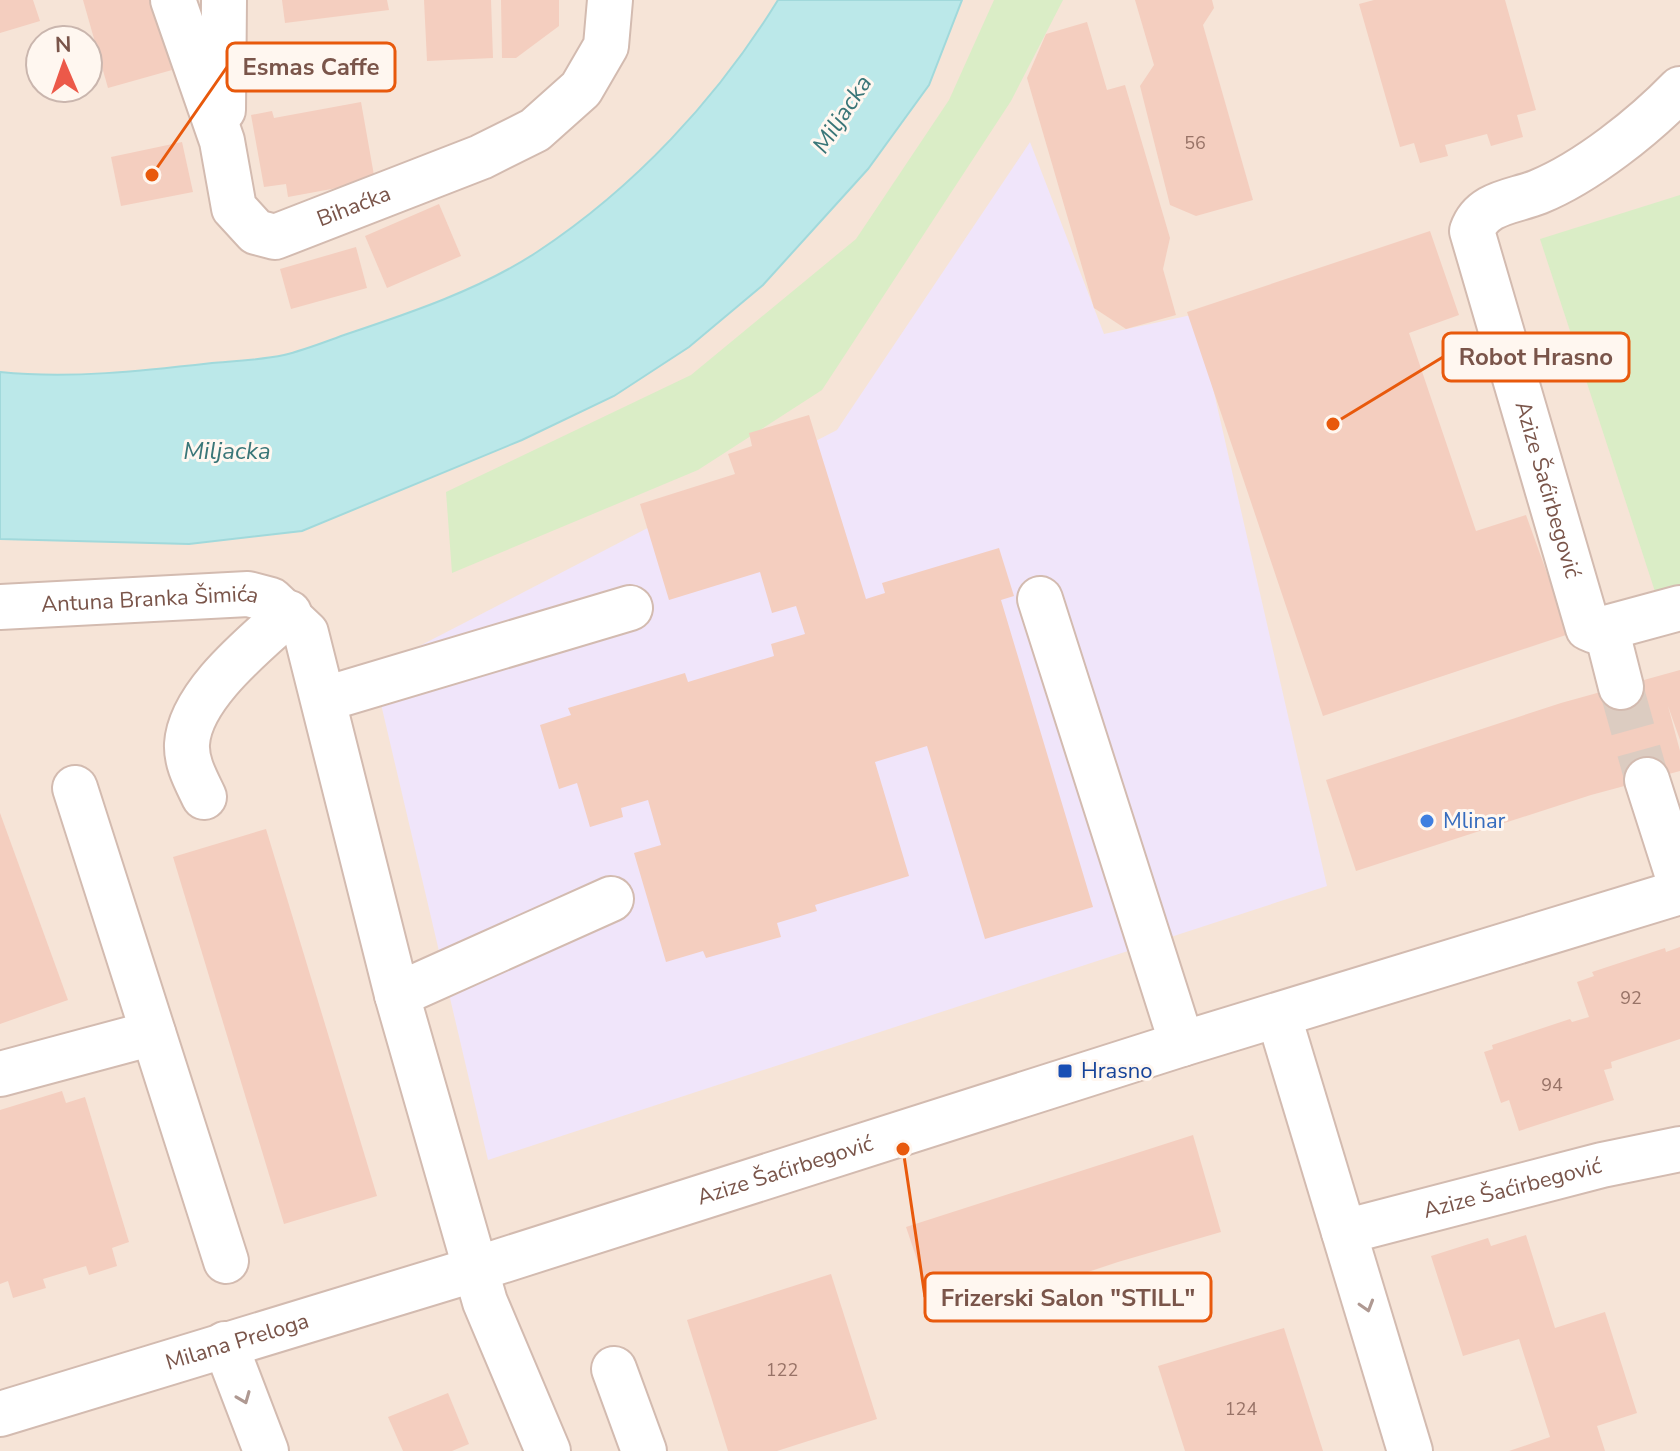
<svg xmlns="http://www.w3.org/2000/svg" width="1680" height="1451" font-family="'Nunito Sans',sans-serif">
  <style>
    .residential { fill: #f6e4d7; fill-rule: evenodd }
    .education { fill: #f0e5fa }
    .green { fill: #daedc6 }
    .water { fill: #bbe8e9; stroke: #a1d9db; stroke-width: 2 }
    .building { fill: #f4cebf }
    .lines { fill: none; stroke-linecap: round; stroke-linejoin: round }
    .minor-tunnel { stroke: #dcccc1; stroke-width: 44; stroke-dasharray: 44 22; stroke-linecap: butt }
    .minor-casing { stroke: #d3bbb0; stroke-width: 48 }
    .minor { stroke: #fff; stroke-width: 44 }
    .oneway { stroke: #af9992 }
    .shop-dot { fill: #3f7fe0; stroke: #fff7f0; stroke-width: 3 }
    .transit-dot { fill: #1a4fb4; stroke: #fff7f0; stroke-width: 3 }
    .labels { text-anchor: middle; dominant-baseline: central; stroke-width: 6; stroke-linejoin: round; paint-order: stroke }
    .number-label { font-size: 18px; fill: #987367 }
    .street-label { font-size: 22px; fill: #7a554a; stroke: #fff7f0 }
    .shop-label { font-size: 22px; fill: #366cbe; stroke: #fff7f0; text-anchor: start }
    .transit-label { font-size: 22px; fill: #164399; stroke: #fff7f0; text-anchor: start }
    .water-label { font-size: 24px; font-style: italic; fill: #3a7678; stroke: #fff7f0 }
    .leader { fill: none; stroke: #e8590c; stroke-width: 3 }
    .callout-dot { fill: #e8590c; stroke: #fff7f0; stroke-width: 3 }
    .callout { fill: #fff7f0; stroke: #e8590c; stroke-width: 3 }
    .callout-label { font-size: 24px; text-anchor: middle; font-weight: bold; fill: #7a554a }
  </style>
  <rect width="100%" height="100%" fill="#fdf3e9"/>
  <path class="residential" d="M0 0H1680V1451H0ZM40 40H88V88H40Z"/>
  <path class="education" d="M1030 142 1104 334 1196 314 1327 886 488 1160 373 670 837 430Z"/>
  <g class="green">
    <path d="M994 0H1063L1011 101 822 390 698 470 452 573 446 492 691 375 856 239 949 100Z"/>
    <path d="M1680 195V603L1661 610 1540 239Z"/>
  </g>
  <path class="water" d="M778 0H962L929 85 868 169 763 285 689 347 614 396 522 440 302 531 189 544 0 539V372C70 379 142 371 212 363 235 361 261 360 284 355 305 350 327 341 347 334 410 313 481 289 537 252 634 188 717 99 778 0Z"/>
  <g class="building">
    <path d="M0 0H33L40 21 0 33Z"/>
    <path d="M83 0H152L172 70 108 88Z"/>
    <path d="M282 0H387L389 10 285 23Z"/>
    <path d="M424 0H491L493 58 427 61Z"/>
    <path d="M501 0H559V26L516 58H502Z"/>
    <path d="M1135 0H1212L1214 8 1203 25 1253 200 1196 216 1170 205 1140 86 1154 65Z"/>
    <path d="M1374 0H1505L1536 110 1517 115 1523 137 1491 146 1487 134 1445 145 1448 156 1420 163 1414 143 1400 147 1359 4Z"/>
    <path d="M1087 22 1107 90 1125 85 1170 238 1163 269 1176 315 1126 329 1094 308 1027 78 1046 34Z"/>
    <path d="M361 102 375 181 288 197 286 184 264 187 251 115 272 111 274 118Z"/>
    <path d="M182 142 193 192 121 206 111 157Z"/>
    <path d="M439 204 461 256 387 288 365 236Z"/>
    <path d="M1430 231 1459 315 1409 333 1476 531 1526 515 1569 634 1323 716 1187 312Z"/>
    <path d="M356 247 367 288 291 309 280 269Z"/>
    <path d="M809 415 866 599 885 593 882 583 999 548 1014 596 1001 600 1093 907 985 939 927 746 875 762 909 876 815 905 817 911 777 923 781 937 706 958 703 951 666 962 634 853 661 845 648 800 621 808 623 817 590 827 577 783 559 789 540 725 571 715 568 708 685 673 688 682 774 656 771 644 805 634 796 606 772 613 760 572 669 600 640 504 735 474 728 454 752 446 749 433Z"/>
    <path d="M1680 670V740L1668 706 1680 751V771L1591 795 1356 871 1326 780 1561 703Z"/>
    <path d="M0 813 68 1000 0 1024Z"/>
    <path d="M266 829 377 1196 284 1224 173 857Z"/>
    <path d="M1680 947V1039L1611 1062 1612 1068 1604 1070 1614 1100 1519 1131 1509 1100 1501 1103 1484 1052 1493 1049 1492 1045 1570 1019 1572 1022 1589 1017 1577 982 1594 976 1592 972 1665 948 1666 952Z"/>
    <path d="M62 1091 66 1103 85 1097 129 1242 112 1248 117 1266 89 1275 86 1266 43 1279 46 1288 13 1298 8 1281 0 1284V1110Z"/>
    <path d="M1193 1135 1221 1232 1118 1262 938 1322 906 1227Z"/>
    <path d="M1526 1235 1555 1328 1605 1312 1637 1413 1597 1426 1605 1451H1509L1550 1437 1519 1339 1463 1356 1431 1256 1488 1238 1491 1246Z"/>
    <path d="M831 1274 877 1419 777 1451H728L687 1320Z"/>
    <path d="M1284 1328 1323 1451H1185L1158 1366Z"/>
    <path d="M448 1393 469 1444 452 1451H403L388 1417Z"/>
  </g>
  <g class="lines">
    <path class="minor-tunnel" d="M1621 687 1647 780"/>
    <defs>
      <g id="minor">
        <path id="s1" d="M173 0 222 141 234 208 256 232 275 237 481 157 535 130 581 89 606 46 610 0"/>
        <path id="s2" d="M1680 89C1644 126 1587 172 1538 192 1513 202 1482 202 1472 231L1588 628 1595 631 1680 608"/>
        <path d="M223 110 224 0"/>
        <path d="M1040 599 1182 1044"/>
        <path id="s3" d="M0 607 248 594 271 600 306 633 397 995 485 1302 548 1451"/>
        <path d="M1606 628 1621 687"/>
        <path d="M325 699 630 608"/>
        <path d="M1647 780 1680 883"/>
        <path d="M75 788 226 1261"/>
        <path d="M204 797C196 780 186 763 187 744 190 695 255 644 289 613"/>
        <path d="M397 995 611 899"/>
        <path d="M1279 1017 1410 1451"/>
        <path d="M0 1074 153 1033"/>
        <path id="s4" d="M1344 1232 1602 1165 1680 1149"/>
        <path d="M225 1344 266 1451"/>
        <path d="M614 1369 644 1451"/>
        <path id="s5" d="M0 1414 476 1269 1182 1044 1680 892"/>
      </g>
    </defs>
    <use href="#minor" class="minor-casing"/>
    <use href="#minor" class="minor"/>
  </g>
  <defs><path id="oneway-chevron" d="M-2-3.5L2.5 0L-2 3.5" fill="none" stroke-width="1.6" stroke-linecap="round" stroke-linejoin="round" transform="scale(2)"/></defs>
  <g class="oneway">
    <use href="#oneway-chevron" transform="translate(1367 1306) rotate(73)"/>
    <use href="#oneway-chevron" transform="translate(244 1398) rotate(68)"/>
  </g>
  <circle class="shop-dot" cx="1427" cy="821" r="8"/>
  <rect class="transit-dot" x="1057" y="1063" width="16" height="16" rx="4"/>
  <g class="labels">
    <g class="number-label">
      <text x="1195" y="143">56</text>
      <text x="1631" y="998">92</text>
      <text x="1552" y="1085">94</text>
      <text x="782" y="1370">122</text>
      <text x="1241" y="1409">124</text>
    </g>
    <g class="street-label">
      <text stroke="none"><textPath href="#s1" startOffset="354">Bihaćka</textPath></text>
      <text stroke="none"><textPath href="#s2" startOffset="526">Azize Šaćirbegović</textPath></text>
      <text stroke="none"><textPath href="#s3" startOffset="150">Antuna Branka Šimića</textPath></text>
      <text stroke="none"><textPath href="#s5" startOffset="822">Azize Šaćirbegović</textPath></text>
      <text stroke="none"><textPath href="#s4" startOffset="174">Azize Šaćirbegović</textPath></text>
      <text stroke="none"><textPath href="#s5" startOffset="248">Milana Preloga</textPath></text>
    </g>
    <g class="shop-label">
      <text x="1443" y="821">Mlinar</text>
    </g>
    <g class="transit-label">
      <text x="1081" y="1071">Hrasno</text>
    </g>
    <g class="water-label">
      <text transform="translate(842 114) rotate(-57)">Miljacka</text>
      <text x="227" y="451">Miljacka</text>
    </g>
  </g>
  <path class="leader" d="M152 175L227 67M1333 424L1443 357M903 1149L925 1297"/>
  <g class="callout-dot">
    <circle cx="152" cy="175" r="8"/>
    <circle cx="1333" cy="424" r="8"/>
    <circle cx="903" cy="1149" r="8"/>
  </g>
  <g class="callout">
    <rect x="227" y="43" width="168" height="48" rx="8"/>
    <rect x="1443" y="333" width="186" height="48" rx="8"/>
    <rect x="925" y="1273" width="286" height="48" rx="8"/>
  </g>
  <g class="callout-label">
    <text x="311" y="75">Esmas Caffe</text>
    <text x="1536" y="365">Robot Hrasno</text>
    <text x="1068" y="1306">Frizerski Salon "STILL"</text>
  </g>
  <g transform="translate(64 64) rotate(358)"><circle r="38" fill="#fff7f0" stroke="#cab6ae" stroke-width="2"/>
  <path d="M0-6L14 30L0 20L-14 30Z" fill="#ec5949"/>
  <text y="-12" font-size="22" font-weight="bold" text-anchor="middle" fill="#7a554a">N</text>
  </g>
</svg>
